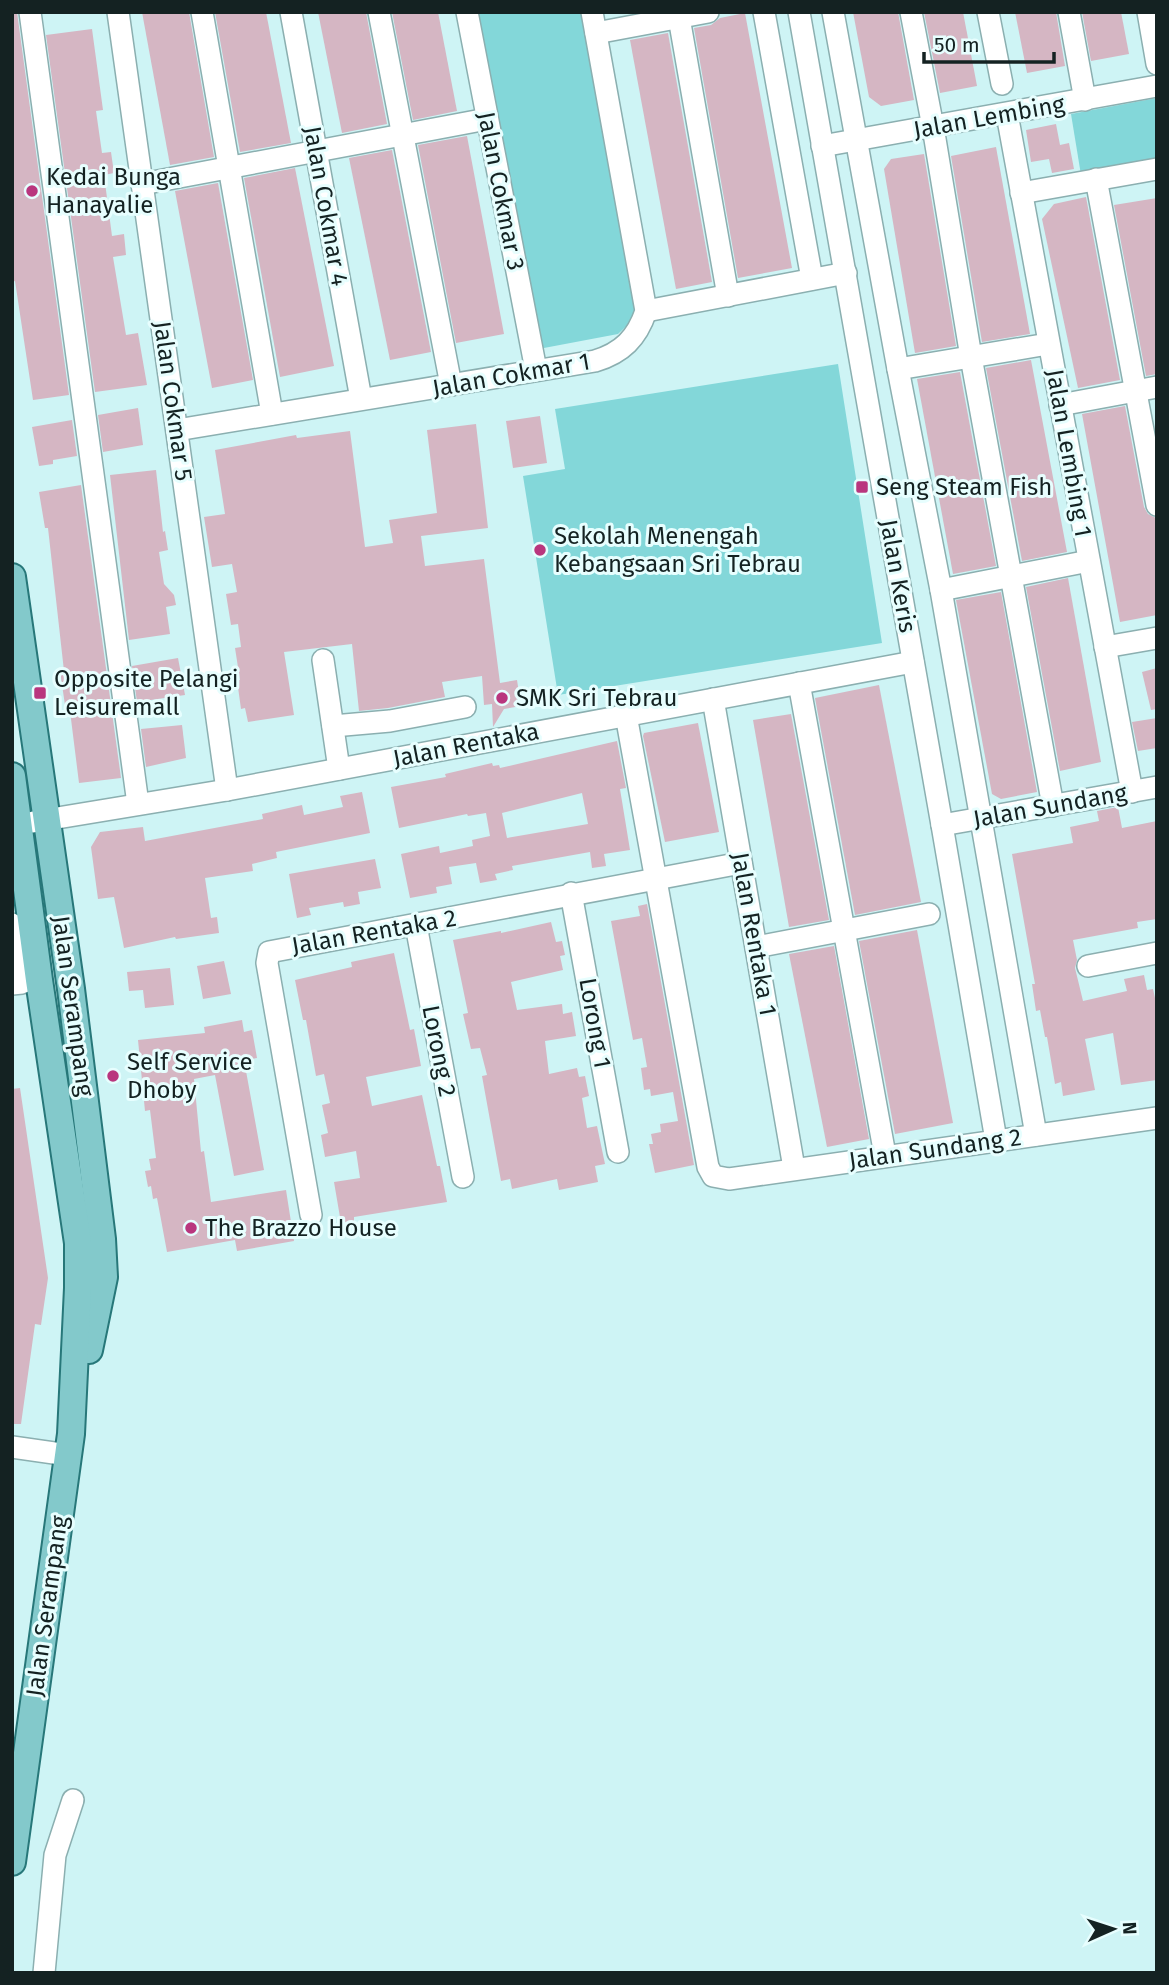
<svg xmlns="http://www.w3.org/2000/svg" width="1169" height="1985" font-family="'Fira Sans',sans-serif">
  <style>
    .green { fill: #83d7d9 }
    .building { fill: #d5b6c3; fill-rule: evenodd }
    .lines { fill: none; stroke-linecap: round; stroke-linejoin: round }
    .minor-casing { stroke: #8bafb0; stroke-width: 24 }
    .major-casing { stroke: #277779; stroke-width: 30 }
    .minor { stroke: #fff; stroke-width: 21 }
    .major { stroke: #83c9cb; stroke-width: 26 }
    .poi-dot { fill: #b9367e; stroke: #e7fefe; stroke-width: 2.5 }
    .labels { text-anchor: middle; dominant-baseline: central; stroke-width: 6; stroke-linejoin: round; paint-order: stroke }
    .street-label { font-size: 24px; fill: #142222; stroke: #e7fefe }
    .poi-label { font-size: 24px; fill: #142222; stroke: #e7fefe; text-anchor: start }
  </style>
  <rect width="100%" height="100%" fill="#cef4f5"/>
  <g class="green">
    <path d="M461 12H582L637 299 635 318 618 334 528 351Z"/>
    <path d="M1157 98V161L1081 175 1071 114Z"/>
    <path d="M838 364 882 643 558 695 523 476 565 469 555 409Z"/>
  </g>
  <g class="building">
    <path d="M12 12H17L69 395 33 400 15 281 12 282Z"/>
    <path d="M142 12H189L214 157 170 165Z"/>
    <path d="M215 12H266L291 143 240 152Z"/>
    <path d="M318 12H366L387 124 342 133Z"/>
    <path d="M392 12H438L457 111 413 120Z"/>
    <path d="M853 12H898L914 100 881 106 869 97Z"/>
    <path d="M924 12H963L977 86 940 93Z"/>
    <path d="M1015 12H1056L1065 66 1027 73Z"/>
    <path d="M1082 12H1121L1129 54 1091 61Z"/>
    <path d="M745 13 792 268 738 278 694 28 711 25 720 18Z"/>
    <path d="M92 29 103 110 96 111 102 153 111 152 114 173 104 175 112 236 124 234 126 255 113 257 126 335 138 333 147 385 95 392 46 35Z"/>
    <path d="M668 33 712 282 676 289 630 40Z"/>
    <path d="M1056 124 1060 145 1069 143 1074 169 1052 173 1049 159 1031 162 1026 130Z"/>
    <path d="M467 136 504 334 456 343 418 145Z"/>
    <path d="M996 147 1030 334 982 342 951 156Z"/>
    <path d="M392 150 431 352 390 360 349 158Z"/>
    <path d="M924 154 956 346 915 353 884 169 891 159Z"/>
    <path d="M295 168 334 366 280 377 244 178Z"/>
    <path d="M218 183 253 380 212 388 175 191Z"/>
    <path d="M1086 197 1120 380 1078 388 1042 219 1054 204Z"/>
    <path d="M1157 198V374L1146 376 1114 205Z"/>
    <path d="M1031 360 1067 552 1022 561 986 368Z"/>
    <path d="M960 372 996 566 953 574 917 379Z"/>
    <path d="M1125 406 1144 507 1148 514 1156 518 1157 521V615L1120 622 1082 414Z"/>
    <path d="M138 408 143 445 103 452 98 415Z"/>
    <path d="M540 416 547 463 513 468 506 421Z"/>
    <path d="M72 420 77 456 53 460V464L39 466 32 427Z"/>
    <path d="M476 424 488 528 421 536 425 566 484 559 500 683 517 680 521 706 504 709 493 727 492 704 484 705 482 676 442 682 445 697 388 708 359 711 352 644 284 652 294 715 248 722 245 708 241 709 237 680H240L235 648 241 647 238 624 231 625 226 594 237 592 232 564 212 567 204 517 225 514 215 450 296 435 297 438 350 431 365 547 393 543 389 520 437 513 427 430Z"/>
    <path d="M156 470 163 532 165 531 168 550 159 552 164 584 174 595 176 605 166 607 170 634 129 640 110 475Z"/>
    <path d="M81 485 121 778 79 783 70 711 66 712 60 671H64L48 528H45L39 492Z"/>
    <path d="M1068 578 1101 762 1060 771 1026 587Z"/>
    <path d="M1001 592 1037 792 1001 799 992 794 956 600Z"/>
    <path d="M178 658 185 695 137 702 132 666Z"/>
    <path d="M1157 668V709L1151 710 1142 672Z"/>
    <path d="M879 685 921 902 855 915 815 698Z"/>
    <path d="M791 714 829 920 789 927 753 720Z"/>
    <path d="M1157 718V748L1138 751 1132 722Z"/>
    <path d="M698 723 719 832 665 842 643 736 644 733Z"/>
    <path d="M182 725 186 758 146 767 141 729Z"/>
    <path d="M617 741 626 788 620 789 630 850 604 854 606 866 592 868 590 852 512 866 513 870 495 874 497 880 480 883 476 863 449 867 452 884 436 887 437 893 410 898 401 854 439 846 440 853 473 846 472 840 490 836 486 813 468 816 467 814 399 828 391 787 446 777 445 774 492 763 493 766 499 765 500 768ZM582 793 588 824 507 838 502 813Z"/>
    <path d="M362 792 370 833 276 852 277 858 252 864 253 871 205 878 211 918 217 917 219 933 176 939 175 937 124 948 114 897 98 899 91 847 100 832 143 827 145 841 263 819 262 814 302 805 304 815 343 807 340 796Z"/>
    <path d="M1118 807 1122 828 1157 821V919L1137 922 1138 928 1073 940 1077 960 1075 968 1083 1001 1127 991 1124 979 1144 975 1147 990 1153 989 1157 1007V1080L1121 1085 1113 1033 1085 1039 1095 1090 1063 1096 1061 1082 1055 1084 1047 1037H1045L1040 1010 1036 1011 1032 984H1035L1012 854 1073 843 1070 827 1099 821 1097 811Z"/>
    <path d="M375 859 381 888 358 892 360 904 344 907 343 902 309 908 311 915 297 918 289 874Z"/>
    <path d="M647 904 694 1165 655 1173 649 1144H653L651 1134 661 1132 660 1124 678 1121 673 1092 651 1096 650 1089 644 1090 641 1068 647 1067 642 1038 633 1040 611 921 640 916 638 906Z"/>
    <path d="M551 922 556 942 562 941 565 955 560 956 563 970 511 982 517 1010 562 1004 563 1014 572 1012 576 1036 545 1041 549 1074 577 1068 579 1077 585 1076 589 1096 582 1098 587 1128 597 1126 605 1164 595 1166 598 1182 559 1190 557 1179 512 1189 510 1179 501 1181 482 1076 487 1075 480 1048 471 1049 463 1014 468 1013 453 940 501 931V933Z"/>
    <path d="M917 930 953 1123 895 1134 859 941Z"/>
    <path d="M834 946 869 1139 827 1147 789 954Z"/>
    <path d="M394 953 410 1030 414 1029 421 1066 366 1077 372 1106 422 1095 437 1166H440L447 1202 354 1217V1221L341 1223 334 1182 360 1178 356 1151 325 1157 321 1135 328 1133 322 1105 330 1103 324 1074 316 1076 306 1020H303L295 980 352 967 351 962Z"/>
    <path d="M224 961 231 994 203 999 197 966Z"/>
    <path d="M170 968 174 1005 145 1008 143 990 129 991 127 972Z"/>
    <path d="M242 1020 244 1032 252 1030 257 1058 244 1060 264 1170 234 1176 215 1075 194 1079 201 1152 204 1151 211 1202 286 1190 294 1241 237 1251 235 1240 167 1252 157 1198 153 1199 151 1186 148 1187 145 1171 151 1170 149 1159 156 1158 150 1110 145 1111 138 1040 205 1033 204 1027Z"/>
    <path d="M20 1088 48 1278 41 1325 35 1324 21 1424H12V1089Z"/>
  </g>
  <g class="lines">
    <defs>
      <g id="minor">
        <path d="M30 12 138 804"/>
        <path d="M118 12 227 790"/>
        <path d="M202 12 272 414"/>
        <path d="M291 12 361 399"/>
        <path d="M379 12 451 385"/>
        <path d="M467 12 536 370"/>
        <path d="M678 12 728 296"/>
        <path d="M764 12 812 279"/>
        <path d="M799 12 942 825 996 1140"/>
        <path d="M833 12 898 369 941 590 1036 1135"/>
        <path d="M911 12 933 127 971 357 1053 806"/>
        <path d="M988 12 1002 84"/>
        <path d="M1069 12 1085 100"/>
        <path d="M1148 12 1157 64"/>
        <path d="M596 33 708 12"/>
        <path d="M1007 114 1132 792"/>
        <path d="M822 146 1157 86"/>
        <path d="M1096 179 1157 505"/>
        <path d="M142 184 487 119"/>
        <path d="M1021 193 1157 169"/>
        <path d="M646 311 846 273"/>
        <path d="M898 369 1048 344"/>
        <path d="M1060 405 1157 387"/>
        <path d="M177 430 595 361C622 353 637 338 646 311L592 12"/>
        <path d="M941 590 1089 561"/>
        <path d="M1105 647 1157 638"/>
        <path d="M323 660 339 769"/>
        <path d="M799 683 885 1155"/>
        <path d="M713 699 794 1168"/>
        <path d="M626 715 708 1167 713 1176 729 1179 1157 1118"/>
        <path d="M333 726 390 721 465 707"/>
        <path d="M33 822 227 790 913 662"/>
        <path d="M942 825 1157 787"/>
        <path d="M571 893 618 1152"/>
        <path d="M12 924 22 983 12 984"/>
        <path d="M416 925 463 1177"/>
        <path d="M756 947 929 914"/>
        <path d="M1088 966 1157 953"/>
        <path d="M311 1215 267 963 269 952 741 863"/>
        <path d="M12 1447 68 1455"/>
        <path d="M44 1973 55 1855 73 1800"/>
      </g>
      <g id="major">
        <path d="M12 577 71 989 102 1239 104 1277 89 1350"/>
        <path d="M12 776 39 980 78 1243V1288L71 1434 12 1862"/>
      </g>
    </defs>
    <use href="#minor" class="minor-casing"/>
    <use href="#major" class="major-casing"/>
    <use href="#minor" class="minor"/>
    <use href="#major" class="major"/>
  </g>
  <g class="poi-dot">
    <circle cx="32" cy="191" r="7"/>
    <rect x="855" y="480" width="14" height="14" rx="3.5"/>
    <circle cx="540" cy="550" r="7"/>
    <rect x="33" y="686" width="14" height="14" rx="3.5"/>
    <circle cx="502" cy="698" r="7"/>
    <circle cx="113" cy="1076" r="7"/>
    <circle cx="191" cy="1228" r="7"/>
  </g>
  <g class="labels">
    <g class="street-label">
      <text transform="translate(989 117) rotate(-10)">Jalan Lembing</text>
      <text transform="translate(501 191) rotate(79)">Jalan Cokmar 3</text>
      <text transform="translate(326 206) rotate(80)">Jalan Cokmar 4</text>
      <text transform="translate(511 375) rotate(-10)">Jalan Cokmar 1</text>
      <text transform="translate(173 401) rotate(82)">Jalan Cokmar 5</text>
      <text transform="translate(1069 453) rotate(80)">Jalan Lembing 1</text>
      <text transform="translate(898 576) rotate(80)">Jalan Keris</text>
      <text transform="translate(466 745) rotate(-11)">Jalan Rentaka</text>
      <text transform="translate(1050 806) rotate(-10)">Jalan Sundang</text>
      <text transform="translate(374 932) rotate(-10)">Jalan Rentaka 2</text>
      <text transform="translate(754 934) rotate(80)">Jalan Rentaka 1</text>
      <text transform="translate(73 1006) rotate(82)">Jalan Serampang</text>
      <text transform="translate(595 1023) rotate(80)">Lorong 1</text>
      <text transform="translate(439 1051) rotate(79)">Lorong 2</text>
      <text transform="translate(935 1149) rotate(-8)">Jalan Sundang 2</text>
      <text transform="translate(47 1606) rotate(-82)">Jalan Serampang</text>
    </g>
    <g class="poi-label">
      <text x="46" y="177">Kedai Bunga<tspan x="46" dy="28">Hanayalie</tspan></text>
      <text x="876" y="487">Seng Steam Fish</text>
      <text x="554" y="536">Sekolah Menengah<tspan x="554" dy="28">Kebangsaan Sri Tebrau</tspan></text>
      <text x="54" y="679">Opposite Pelangi<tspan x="54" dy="28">Leisuremall</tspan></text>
      <text x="516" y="698">SMK Sri Tebrau</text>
      <text x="127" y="1062">Self Service<tspan x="127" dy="28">Dhoby</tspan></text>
      <text x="205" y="1228">The Brazzo House</text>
    </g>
  </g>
  <rect width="1169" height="1985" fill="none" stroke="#142222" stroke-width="28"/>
  <g transform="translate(1113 1929) rotate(87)" stroke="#e7fefe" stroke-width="5" paint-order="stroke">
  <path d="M0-5L12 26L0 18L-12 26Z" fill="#142222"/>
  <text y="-10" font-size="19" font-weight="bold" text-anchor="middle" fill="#142222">N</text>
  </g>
  <path d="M924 52v10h130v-10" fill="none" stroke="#142222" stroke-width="3.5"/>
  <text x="934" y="52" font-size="21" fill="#142222" stroke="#e7fefe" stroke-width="5" paint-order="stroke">50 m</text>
</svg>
